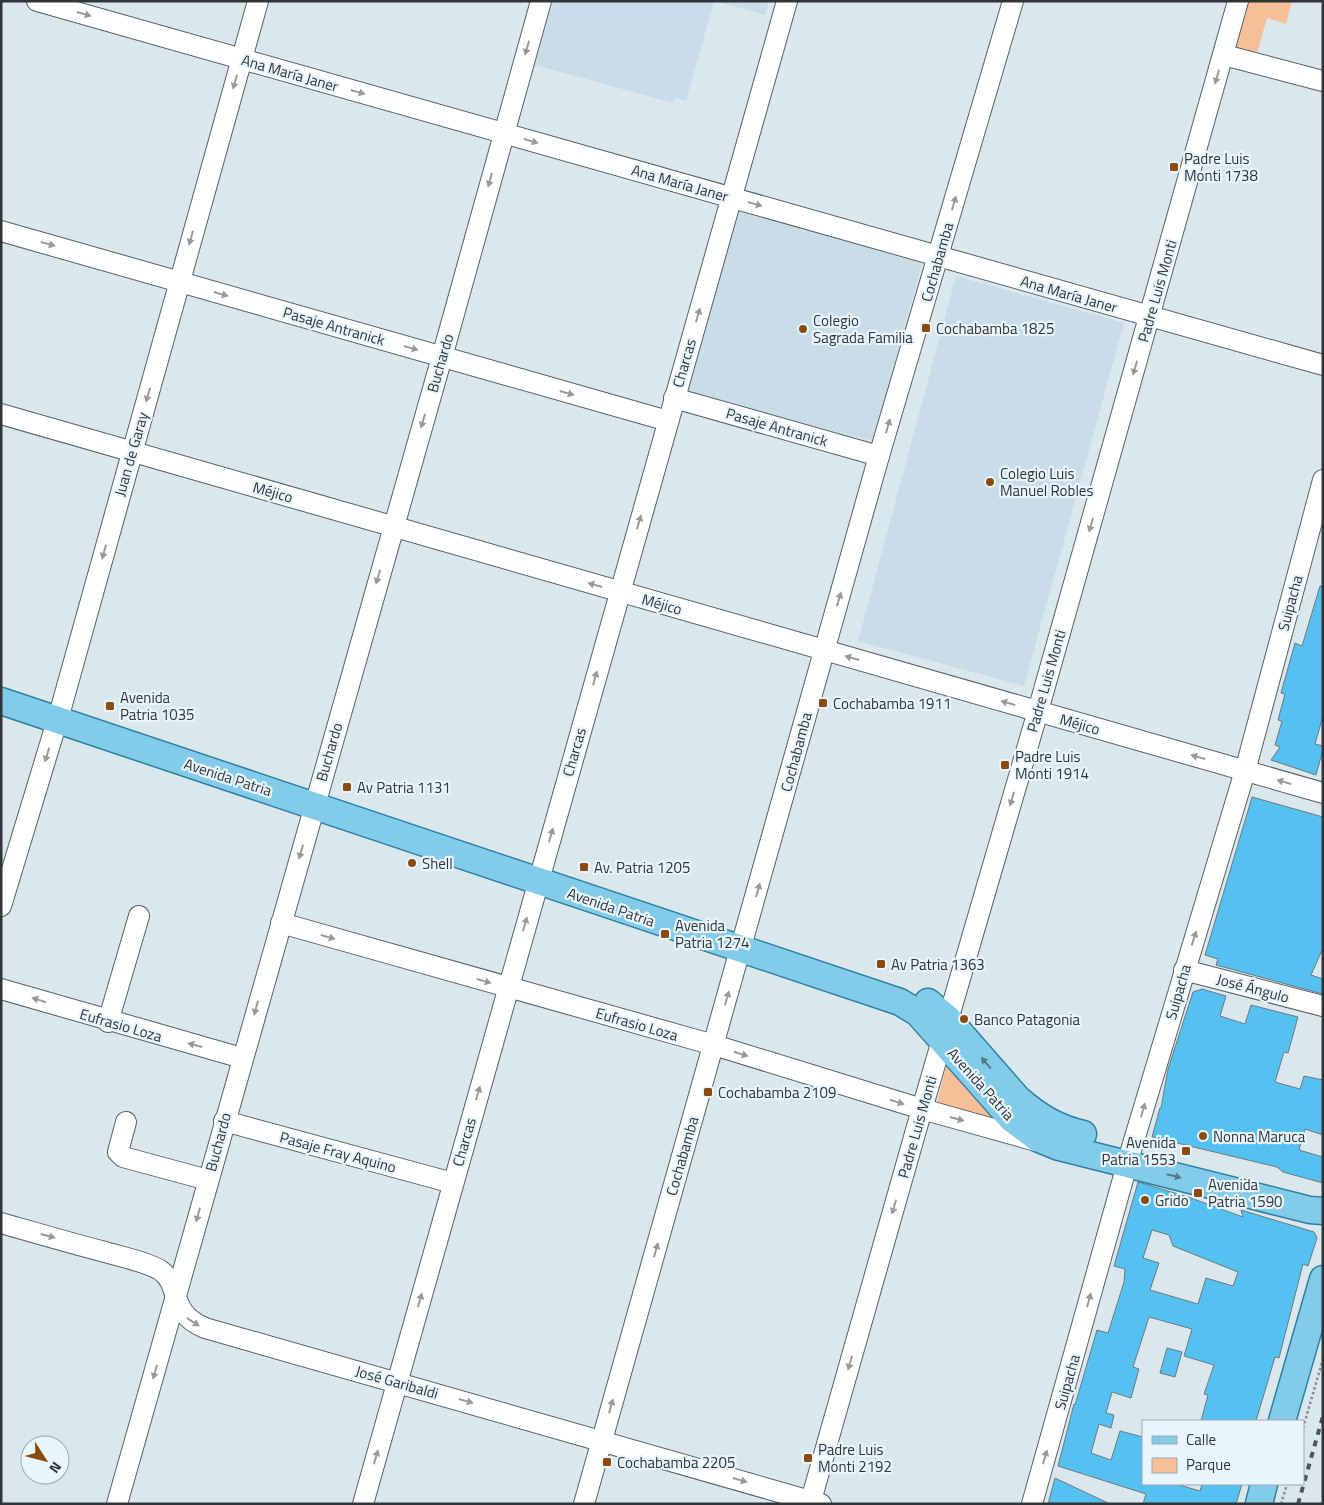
<svg xmlns="http://www.w3.org/2000/svg" width="1324" height="1505" font-family="'Titillium Web',sans-serif">
  <style>
    .built { fill: #c9dde8 }
    .green { fill: #f7bf97 }
    .building { fill: #54c1f0; stroke: #6d797f; fill-rule: evenodd }
    .lines { fill: none; stroke-linecap: round; stroke-linejoin: round }
    .minor-casing { stroke: #556066; stroke-width: 22 }
    .major-casing { stroke: #2f81a1; stroke-width: 29 }
    .path { stroke: #838c90; stroke-width: 2.5; stroke-dasharray: 2.5 2.5; stroke-linecap: butt }
    .minor { stroke: #fff; stroke-width: 20 }
    .major { stroke: #82cce9; stroke-width: 26 }
    .rail { stroke: #4f5659; stroke-width: 4; stroke-dasharray: 6 6; stroke-linecap: butt }
    .oneway { fill: #989a9c }
    .oneway2 { fill: #557988 }
    .poi-dot { fill: #8a4b10; stroke: #e8f5fc; stroke-width: 2 }
    .labels { text-anchor: middle; dominant-baseline: central; stroke-width: 4.5; stroke-linejoin: round; paint-order: stroke }
    .street-label { font-size: 15px; fill: #303538; stroke: #e8f5fc }
    .poi-label { font-size: 15px; fill: #303538; stroke: #e8f5fc; text-anchor: start }
  </style>
  <rect width="100%" height="100%" fill="#dae8ee"/>
  <g class="built">
    <path d="M553 1H714L686 101 675 98 673 103 535 65Z"/>
    <path d="M715 1H769L765 15Z"/>
    <path d="M736 211 922 263 874 441 684 394Z"/>
    <path d="M956 276 1124 323 1024 686 858 641Z"/>
  </g>
  <g class="green">
    <path d="M1250 1H1292L1286 24 1267 18 1257 53 1232 47 1238 15Z"/>
    <path d="M947 1063 999 1123 936 1106Z"/>
  </g>
  <g class="building">
    <path d="M1320 586H1323V716L1315 744 1323 746V750L1316 775 1271 760 1280 747 1275 745 1282 721 1278 720 1285 694 1281 693 1295 643 1302 646Z"/>
    <path d="M1252 797 1323 817V948L1311 975 1323 979V994L1216 965 1218 959 1205 955Z"/>
    <path d="M1202 989 1226 996 1220 1016 1245 1024 1251 1005 1298 1017 1288 1053 1284 1052 1275 1082 1300 1089 1304 1076 1323 1080V1135L1305 1129 1299 1150 1323 1157V1183L1283 1172 1277 1167 1152 1137 1160 1108H1161L1168 1069 1193 992Z"/>
    <path d="M1138 1182 1188 1197 1243 1217 1241 1210 1314 1232 1317 1238 1308 1266 1303 1264 1279 1358 1275 1357 1256 1421H1201L1208 1395 1204 1394 1214 1365 1184 1356 1192 1329 1149 1317 1133 1367 1139 1369 1131 1398 1112 1392 1106 1413 1114 1415 1111 1428 1099 1424 1091 1453 1111 1460 1120 1431 1143 1437V1484H1176L1200 1491 1202 1484H1242L1236 1504H1143L1146 1494 1058 1466 1074 1404 1075 1405 1097 1330 1108 1333 1124 1282 1125 1269 1114 1266ZM1152 1230 1169 1235 1173 1246 1238 1272 1233 1286 1206 1278 1198 1304 1150 1290 1159 1263 1143 1258Z"/>
    <path d="M1167 1348 1182 1352 1175 1377 1160 1373Z"/>
    <path d="M1055 1478 1110 1504H1048Z"/>
  </g>
  <g class="lines">
    <defs>
      <g id="minor">
        <path d="M37 1 1323 365"/>
        <path d="M1224 55 1323 81"/>
        <path d="M1 231 668 421"/>
        <path d="M674 398 879 456"/>
        <path d="M1 414 1323 793"/>
        <path d="M1 906 61 708 258 1"/>
        <path d="M281 923 714 1045 922 1109 1036 1141"/>
        <path d="M1184 970 1323 1006"/>
        <path d="M1 989 242 1058"/>
        <path d="M108 1022 139 916"/>
        <path d="M224 1121 453 1183"/>
        <path d="M126 1122 118 1152 123 1157 208 1180"/>
        <path d="M1 1223C36 1233 70 1243 105 1252 122 1257 144 1261 160 1270 182 1285 167 1312 205 1328L821 1504"/>
        <path d="M117 1504 442 357 541 1"/>
        <path d="M363 1504 787 1"/>
        <path d="M584 1504 879 456 1013 1"/>
        <path d="M810 1504 922 1109 1038 711 1238 1"/>
        <path d="M1032 1504 1132 1147 1245 771 1323 480"/>
      </g>
      <g id="major">
        <path d="M1 701 900 1002 918 1013 1012 1119 1037 1138 1059 1147 1310 1210 1323 1211"/>
        <path d="M928 1002 948 1019 1018 1099C1039 1117 1057 1128 1083 1134"/>
        <path d="M1282 1421 1323 1279"/>
        <path d="M1259 1504 1264 1484"/>
      </g>
    </defs>
    <use href="#minor" class="minor-casing"/>
    <use href="#major" class="major-casing"/>
    <g class="path">
      <path d="M1303 1428 1323 1359"/>
      <path d="M1281 1504 1287 1484"/>
    </g>
    <use href="#minor" class="minor"/>
    <use href="#major" class="major"/>
    <path class="rail" d="M1298 1504 1323 1416"/>
  </g>
  <defs><path id="oneway-solid" d="M-6-.8H1V-3.2L6.5 0L1 3.2V.8H-6Z" transform="scale(1.25)"/></defs>
  <g class="oneway">
    <use href="#oneway-solid" transform="translate(84 14) rotate(16)"/>
    <use href="#oneway-solid" transform="translate(527 48) rotate(106)"/>
    <use href="#oneway-solid" transform="translate(1217 77) rotate(106)"/>
    <use href="#oneway-solid" transform="translate(235 82) rotate(106)"/>
    <use href="#oneway-solid" transform="translate(358 92) rotate(16)"/>
    <use href="#oneway-solid" transform="translate(531 141) rotate(16)"/>
    <use href="#oneway-solid" transform="translate(490 180) rotate(105)"/>
    <use href="#oneway-solid" transform="translate(954 203) rotate(-74)"/>
    <use href="#oneway-solid" transform="translate(755 204) rotate(16)"/>
    <use href="#oneway-solid" transform="translate(191 238) rotate(106)"/>
    <use href="#oneway-solid" transform="translate(48 244) rotate(16)"/>
    <use href="#oneway-solid" transform="translate(221 294) rotate(16)"/>
    <use href="#oneway-solid" transform="translate(698 315) rotate(-74)"/>
    <use href="#oneway-solid" transform="translate(411 348) rotate(16)"/>
    <use href="#oneway-solid" transform="translate(1135 368) rotate(106)"/>
    <use href="#oneway-solid" transform="translate(567 393) rotate(16)"/>
    <use href="#oneway-solid" transform="translate(148 395) rotate(106)"/>
    <use href="#oneway-solid" transform="translate(423 421) rotate(106)"/>
    <use href="#oneway-solid" transform="translate(888 426) rotate(-74)"/>
    <use href="#oneway-solid" transform="translate(639 522) rotate(-74)"/>
    <use href="#oneway-solid" transform="translate(1091 525) rotate(106)"/>
    <use href="#oneway-solid" transform="translate(104 552) rotate(106)"/>
    <use href="#oneway-solid" transform="translate(378 577) rotate(106)"/>
    <use href="#oneway-solid" transform="translate(595 585) rotate(-164)"/>
    <use href="#oneway-solid" transform="translate(839 599) rotate(-74)"/>
    <use href="#oneway-solid" transform="translate(852 658) rotate(-164)"/>
    <use href="#oneway-solid" transform="translate(595 678) rotate(-74)"/>
    <use href="#oneway-solid" transform="translate(1008 703) rotate(-164)"/>
    <use href="#oneway-solid" transform="translate(47 755) rotate(107)"/>
    <use href="#oneway-solid" transform="translate(1198 757) rotate(-164)"/>
    <use href="#oneway-solid" transform="translate(1284 782) rotate(-164)"/>
    <use href="#oneway-solid" transform="translate(1012 799) rotate(106)"/>
    <use href="#oneway-solid" transform="translate(551 835) rotate(-74)"/>
    <use href="#oneway-solid" transform="translate(301 852) rotate(106)"/>
    <use href="#oneway-solid" transform="translate(758 890) rotate(-75)"/>
    <use href="#oneway-solid" transform="translate(525 924) rotate(-74)"/>
    <use href="#oneway-solid" transform="translate(328 937) rotate(16)"/>
    <use href="#oneway-solid" transform="translate(1194 938) rotate(-73)"/>
    <use href="#oneway-solid" transform="translate(484 981) rotate(16)"/>
    <use href="#oneway-solid" transform="translate(727 998) rotate(-74)"/>
    <use href="#oneway-solid" transform="translate(39 1000) rotate(-163)"/>
    <use href="#oneway-solid" transform="translate(256 1008) rotate(106)"/>
    <use href="#oneway-solid" transform="translate(195 1045) rotate(-165)"/>
    <use href="#oneway-solid" transform="translate(741 1054) rotate(17)"/>
    <use href="#oneway-solid" transform="translate(478 1093) rotate(-74)"/>
    <use href="#oneway-solid" transform="translate(897 1102) rotate(17)"/>
    <use href="#oneway-solid" transform="translate(1143 1110) rotate(-74)"/>
    <use href="#oneway-solid" transform="translate(957 1119) rotate(15)"/>
    <use href="#oneway-solid" transform="translate(894 1207) rotate(106)"/>
    <use href="#oneway-solid" transform="translate(198 1215) rotate(105)"/>
    <use href="#oneway-solid" transform="translate(48 1236) rotate(15)"/>
    <use href="#oneway-solid" transform="translate(656 1250) rotate(-74)"/>
    <use href="#oneway-solid" transform="translate(420 1300) rotate(-74)"/>
    <use href="#oneway-solid" transform="translate(1089 1300) rotate(-74)"/>
    <use href="#oneway-solid" transform="translate(193 1322) rotate(33)"/>
    <use href="#oneway-solid" transform="translate(850 1363) rotate(106)"/>
    <use href="#oneway-solid" transform="translate(155 1372) rotate(106)"/>
    <use href="#oneway-solid" transform="translate(466 1401) rotate(16)"/>
    <use href="#oneway-solid" transform="translate(611 1406) rotate(-74)"/>
    <use href="#oneway-solid" transform="translate(376 1457) rotate(-74)"/>
    <use href="#oneway-solid" transform="translate(1045 1457) rotate(-74)"/>
    <use href="#oneway-solid" transform="translate(740 1480) rotate(16)"/>
  </g>
  <g class="oneway2">
    <use href="#oneway-solid" transform="translate(986 1063) rotate(-131)"/>
    <use href="#oneway-solid" transform="translate(1174 1176) rotate(14)"/>
  </g>
  <g class="poi-dot">
    <rect x="1169" y="162" width="10" height="10" rx="2.5"/>
    <rect x="921" y="323" width="10" height="10" rx="2.5"/>
    <circle cx="803" cy="329" r="5"/>
    <circle cx="990" cy="482" r="5"/>
    <rect x="818" y="698" width="10" height="10" rx="2.5"/>
    <rect x="105" y="701" width="10" height="10" rx="2.5"/>
    <rect x="1000" y="760" width="10" height="10" rx="2.5"/>
    <rect x="342" y="782" width="10" height="10" rx="2.5"/>
    <circle cx="412" cy="863" r="5"/>
    <rect x="579" y="862" width="10" height="10" rx="2.5"/>
    <rect x="660" y="929" width="10" height="10" rx="2.5"/>
    <rect x="876" y="959" width="10" height="10" rx="2.5"/>
    <circle cx="964" cy="1019" r="5"/>
    <rect x="703" y="1087" width="10" height="10" rx="2.5"/>
    <circle cx="1203" cy="1136" r="5"/>
    <rect x="1181" y="1146" width="10" height="10" rx="2.5"/>
    <rect x="1193" y="1188" width="10" height="10" rx="2.5"/>
    <circle cx="1145" cy="1200" r="5"/>
    <rect x="803" y="1453" width="10" height="10" rx="2.5"/>
    <rect x="602" y="1457" width="10" height="10" rx="2.5"/>
  </g>
  <g class="labels">
    <g class="street-label">
      <text transform="translate(290 73) rotate(16)">Ana María Janer</text>
      <text transform="translate(680 183) rotate(16)">Ana María Janer</text>
      <text transform="translate(937 262) rotate(-74)">Cochabamba</text>
      <text transform="translate(1157 291) rotate(-74)">Padre Luis Monti</text>
      <text transform="translate(1069 294) rotate(16)">Ana María Janer</text>
      <text transform="translate(334 326) rotate(16)">Pasaje Antranick</text>
      <text transform="translate(440 363) rotate(-74)">Buchardo</text>
      <text transform="translate(684 363) rotate(-74)">Charcas</text>
      <text transform="translate(777 427) rotate(16)">Pasaje Antranick</text>
      <text transform="translate(131 454) rotate(-74)">Juan de Garay</text>
      <text transform="translate(273 492) rotate(16)">Méjico</text>
      <text transform="translate(1290 603) rotate(-75)">Suipacha</text>
      <text transform="translate(662 604) rotate(16)">Méjico</text>
      <text transform="translate(1046 681) rotate(-74)">Padre Luis Monti</text>
      <text transform="translate(1080 724) rotate(16)">Méjico</text>
      <text transform="translate(329 752) rotate(-74)">Buchardo</text>
      <text transform="translate(574 752) rotate(-74)">Charcas</text>
      <text transform="translate(796 752) rotate(-75)">Cochabamba</text>
      <text transform="translate(228 777) rotate(18)">Avenida Patria</text>
      <text transform="translate(611 907) rotate(19)">Avenida Patria</text>
      <text transform="translate(1253 988) rotate(15)">José Ángulo</text>
      <text transform="translate(1178 992) rotate(-74)">Suipacha</text>
      <text transform="translate(637 1024) rotate(16)">Eufrasio Loza</text>
      <text transform="translate(121 1025) rotate(16)">Eufrasio Loza</text>
      <text transform="translate(981 1084) rotate(48)">Avenida Patria</text>
      <text transform="translate(917 1127) rotate(-74)">Padre Luis Monti</text>
      <text transform="translate(218 1142) rotate(-75)">Buchardo</text>
      <text transform="translate(464 1142) rotate(-74)">Charcas</text>
      <text transform="translate(338 1152) rotate(15)">Pasaje Fray Aquino</text>
      <text transform="translate(682 1156) rotate(-74)">Cochabamba</text>
      <text transform="translate(397 1382) rotate(16)">José Garibaldi</text>
      <text transform="translate(1067 1382) rotate(-74)">Suipacha</text>
    </g>
    <g class="poi-label">
      <text x="1184" y="158">Padre Luis<tspan x="1184" dy="17">Monti 1738</tspan></text>
      <text x="813" y="320">Colegio<tspan x="813" dy="17">Sagrada Familia</tspan></text>
      <text x="936" y="328">Cochabamba 1825</text>
      <text x="1000" y="473">Colegio Luis<tspan x="1000" dy="17">Manuel Robles</tspan></text>
      <text x="120" y="697">Avenida<tspan x="120" dy="17">Patria 1035</tspan></text>
      <text x="833" y="703">Cochabamba 1911</text>
      <text x="1015" y="756">Padre Luis<tspan x="1015" dy="17">Monti 1914</tspan></text>
      <text x="357" y="787">Av Patria 1131</text>
      <text x="422" y="863">Shell</text>
      <text x="594" y="867">Av. Patria 1205</text>
      <text x="675" y="925">Avenida<tspan x="675" dy="17">Patria 1274</tspan></text>
      <text x="891" y="964">Av Patria 1363</text>
      <text x="974" y="1019">Banco Patagonia</text>
      <text x="718" y="1092">Cochabamba 2109</text>
      <text x="1213" y="1136">Nonna Maruca</text>
      <text x="1176" y="1142" text-anchor="end">Avenida<tspan x="1176" dy="17">Patria 1553</tspan></text>
      <text x="1208" y="1184">Avenida<tspan x="1208" dy="17">Patria 1590</tspan></text>
      <text x="1155" y="1200">Grido</text>
      <text x="818" y="1449">Padre Luis<tspan x="818" dy="17">Monti 2192</tspan></text>
      <text x="617" y="1462">Cochabamba 2205</text>
    </g>
  </g>
  <rect width="1324" height="1505" fill="none" stroke="#303538" stroke-width="5"/>
  <rect x="1142" y="1420" width="162" height="65" fill="#e8f5fc" stroke="#9ea8ae"/>
  <rect x="1152" y="1436" width="25" height="8" fill="#82cce9" stroke="#9ea8ae"/>
  <text x="1186" y="1445" font-size="15" fill="#303538">Calle</text>
  <rect x="1152" y="1458" width="25" height="15" fill="#f7bf97" stroke="#9ea8ae"/>
  <text x="1186" y="1470" font-size="15" fill="#303538">Parque</text>
  <g transform="translate(45 1460) rotate(126)"><circle r="24" fill="#e8f5fc" stroke="#9ea8ae"/>
  <path d="M0-4L9 19L0 12L-9 19Z" fill="#8a4b10"/>
  <text y="-8" font-size="14" font-weight="bold" text-anchor="middle" fill="#303538">N</text>
  </g>
</svg>
